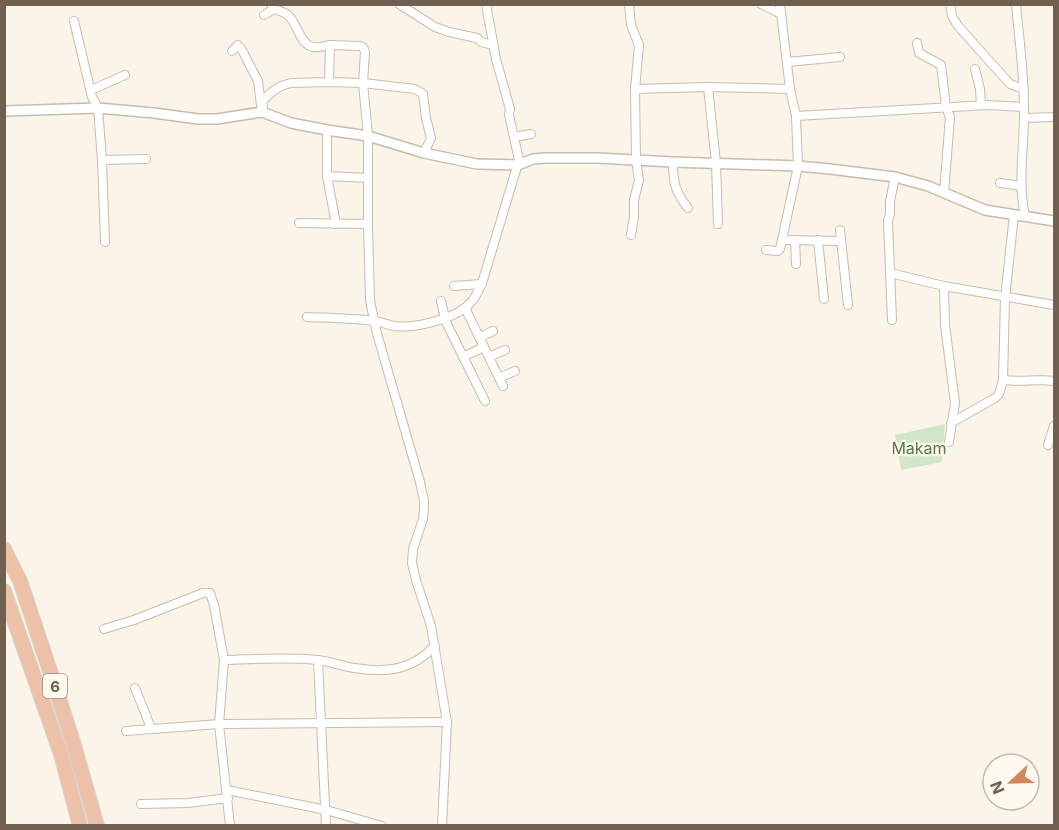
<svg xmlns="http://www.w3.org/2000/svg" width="1059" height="830" font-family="Inter,sans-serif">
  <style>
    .green { fill: #d1e6c8 }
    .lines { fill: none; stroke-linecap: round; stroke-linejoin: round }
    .minor-casing { stroke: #c8bcad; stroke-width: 10 }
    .tertiary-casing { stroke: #c8bcad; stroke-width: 12 }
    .motorway-casing { stroke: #d7d2ce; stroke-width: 16 }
    .minor { stroke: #fff; stroke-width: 8 }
    .tertiary { stroke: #fff; stroke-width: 9 }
    .motorway { stroke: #ecc1a7; stroke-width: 14 }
    .labels { text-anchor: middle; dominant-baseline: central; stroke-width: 4.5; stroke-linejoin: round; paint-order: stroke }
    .shield { fill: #fdf9ee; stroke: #9b8d7f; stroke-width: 1.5 }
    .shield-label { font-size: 15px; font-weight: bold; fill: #715f4f }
    .park-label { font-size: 16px; fill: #547a4c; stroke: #fdf9ee }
  </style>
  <rect width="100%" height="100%" fill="#faf5e8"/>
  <path class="green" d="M945 424 942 462 901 470 895 435Z"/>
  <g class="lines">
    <defs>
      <g id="minor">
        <path d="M271 4 274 9C279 11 284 12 288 15 297 23 299 41 310 46 315 49 324 46 330 45"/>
        <path d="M399 4 435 27 449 32 477 38 481 42 493 45"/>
        <path d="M629 4 631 25 639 45 635 89 636 160 639 180 634 200V217L631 235"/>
        <path d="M761 4 781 14"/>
        <path d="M950 4 952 16 958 26 1010 84 1024 89"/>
        <path d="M1016 4C1019 38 1024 72 1024 106 1025 143 1017 180 1025 216"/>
        <path d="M264 15 274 9"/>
        <path d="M74 21 92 97 98 108 102 160 105 242"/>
        <path d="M917 43 919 53 941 65 946 107 950 117 944 193"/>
        <path d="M232 51 238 45 242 50 258 81 261 105"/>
        <path d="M788 62 840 57"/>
        <path d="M975 69 980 89 981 105"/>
        <path d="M329 82 330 45 360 46 363 47 365 52 363 83 368 136V224L370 299C371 310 375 319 376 330L420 482 424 501V508L423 519 413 549 412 563 416 580 431 626 447 722 442 826"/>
        <path d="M635 89 708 87"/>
        <path d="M91 90 125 75"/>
        <path d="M264 113 262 101 273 91 281 86 291 83 329 82 363 83 415 89 423 94 426 118 431 138 424 153"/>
        <path d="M796 116 988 105 1024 107"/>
        <path d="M1024 118 1054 117"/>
        <path d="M327 130V176L336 224"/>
        <path d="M514 137 531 134"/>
        <path d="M102 160 146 159"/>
        <path d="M673 162C673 182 675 192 688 208"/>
        <path d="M327 176 368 178"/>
        <path d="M1000 183 1021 186"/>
        <path d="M299 223 368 224"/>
        <path d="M718 224 716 163 708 87 790 89"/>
        <path d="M840 230 848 305"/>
        <path d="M783 240 841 241"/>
        <path d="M795 240 796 264"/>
        <path d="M818 240 824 299"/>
        <path d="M766 250 778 251 780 249 798 166 796 116 790 89 780 4"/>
        <path d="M890 273 944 286 1054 305"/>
        <path d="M454 286 482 284"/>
        <path d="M944 286 945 325 955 403 949 442"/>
        <path d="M441 301 445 318"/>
        <path d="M465 308 503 386"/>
        <path d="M307 317C329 318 351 318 372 321 380 321 387 325 395 326 413 329 452 319 466 307 475 300 479 290 483 280L519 160 509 115 510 109 496 59 486 4"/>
        <path d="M444 318 485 401"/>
        <path d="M892 320 888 221 890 214V201L895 177"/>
        <path d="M480 337 493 331"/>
        <path d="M463 357 484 347"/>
        <path d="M489 357 505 350"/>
        <path d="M499 378 515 371"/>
        <path d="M1003 380 1005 298 1014 215"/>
        <path d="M951 423 995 398 999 394 1003 380C1020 382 1038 379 1054 381"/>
        <path d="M1048 445 1054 426"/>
        <path d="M104 629 134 620 203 593H210L214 605 224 660 219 724 230 826"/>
        <path d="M224 660C254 659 287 657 317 660 329 661 341 666 354 668 386 673 411 671 435 646"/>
        <path d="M318 660 326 826"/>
        <path d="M135 688 151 728"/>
        <path d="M126 731 219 724 447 722"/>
        <path d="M227 790 326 810 382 826"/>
        <path d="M141 804 188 803 228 798"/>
      </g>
      <path id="tertiary" d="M4 111 98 108 154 113 198 119H217L262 112 291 123 327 130 368 136 424 153 477 164 518 165 533 159 545 158H597L673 162 798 166 830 169 895 177 928 186 985 210 1054 221"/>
      <g id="motorway">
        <path d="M4 549 20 581 50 671 73 742 97 826"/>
        <path d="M4 591 61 754 80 826"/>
      </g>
    </defs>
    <use href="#minor" class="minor-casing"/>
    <use href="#tertiary" class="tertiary-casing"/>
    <use href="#motorway" class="motorway-casing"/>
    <use href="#minor" class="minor"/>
    <use href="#tertiary" class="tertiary"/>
    <use href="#motorway" class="motorway"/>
  </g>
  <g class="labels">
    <rect class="shield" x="43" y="674" width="24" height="24" rx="4.5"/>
    <g class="shield-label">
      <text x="55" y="686">6</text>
    </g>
    <g class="park-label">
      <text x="919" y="448">Makam</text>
    </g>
  </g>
  <rect width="1059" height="830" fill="none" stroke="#715f4f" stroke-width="12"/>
  <g transform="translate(1011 782) rotate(248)"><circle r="28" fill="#fdf9ee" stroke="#c5bbae" stroke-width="1.5"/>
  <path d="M0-4.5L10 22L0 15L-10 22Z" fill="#d4865d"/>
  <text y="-9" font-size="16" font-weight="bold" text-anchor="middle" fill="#715f4f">N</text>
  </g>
</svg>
